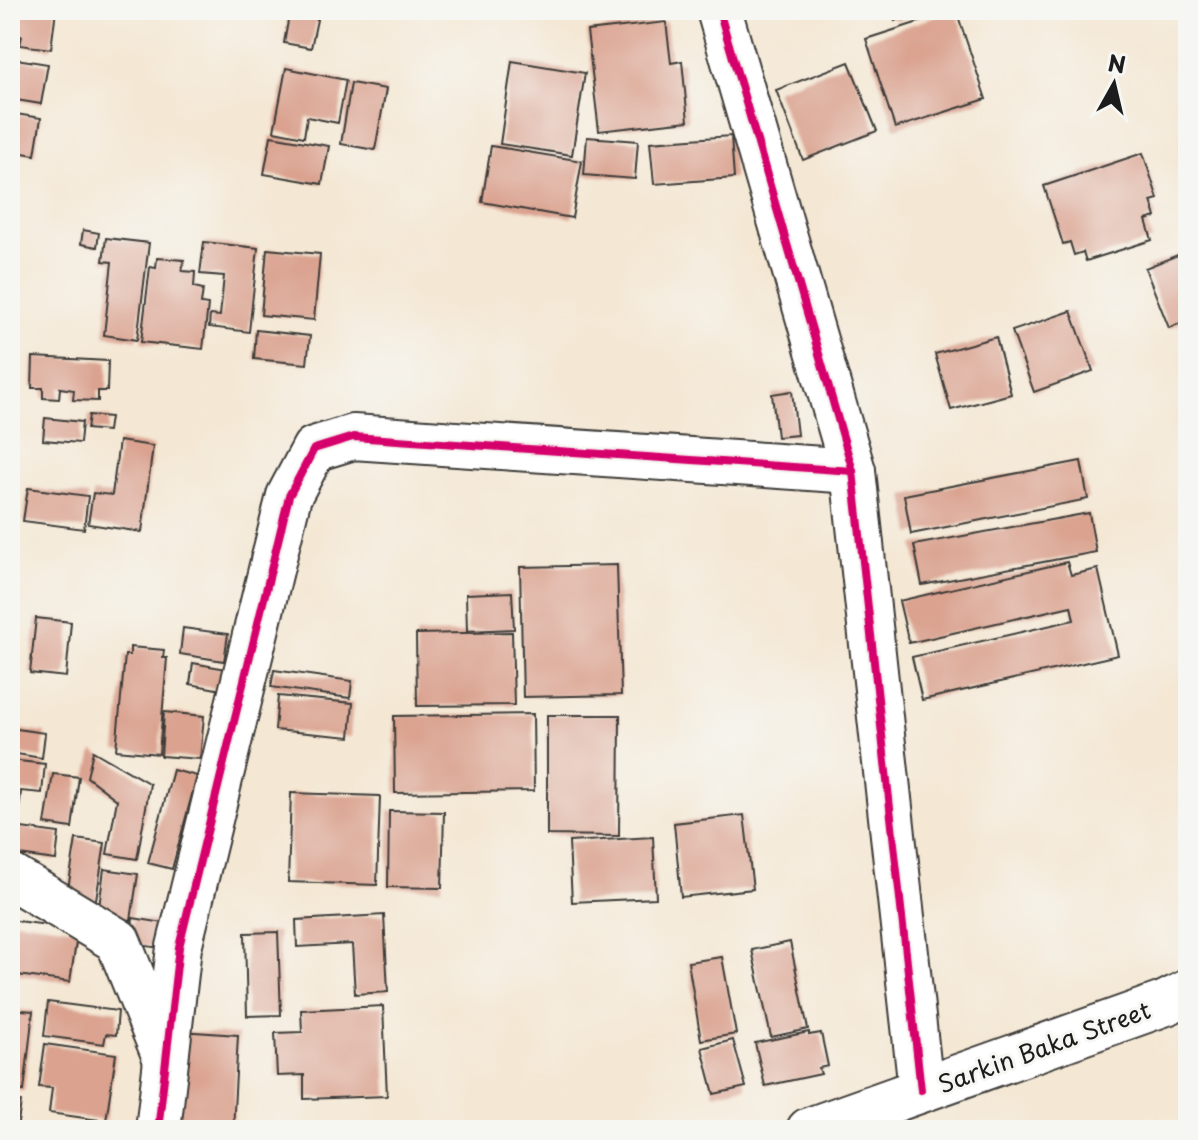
<svg xmlns="http://www.w3.org/2000/svg" width="1198" height="1140" font-family="'Playpen Sans',sans-serif">
  <style>
    .building { fill: #daa28f }
    .lines { fill: none; stroke-linecap: round; stroke-linejoin: round }
    .minor-casing { stroke: #3c3a37; stroke-width: 48 }
    .minor { stroke: #fff; stroke-width: 44 }
    .cycleway-casing { stroke: #f6f6f2; stroke-width: 13 }
    .cycleway { stroke: #d6006c; stroke-width: 8 }
    .labels { text-anchor: middle; dominant-baseline: central; stroke-width: 6; stroke-linejoin: round; paint-order: stroke }
    .street-label { font-size: 24px; fill: #1c1c1c; stroke: #f6f6f2 }
  </style>
  <rect width="100%" height="100%" fill="#f6f6f2"/>
  <filter id="ink" filterUnits="userSpaceOnUse"><feTurbulence type="fractalNoise" baseFrequency=".0125" numOctaves="2"/><feDisplacementMap in="SourceGraphic" scale="16" xChannelSelector="R" yChannelSelector="G"/><feConvolveMatrix kernelMatrix="1 2 1 2 8 2 1 2 1" color-interpolation-filters="sRGB"/></filter>
  <filter id="wash" filterUnits="userSpaceOnUse"><feTurbulence type="fractalNoise" baseFrequency=".006" numOctaves="4" result="noise"/><feDisplacementMap in="SourceGraphic" scale="32" xChannelSelector="R" yChannelSelector="G"/><feGaussianBlur stdDeviation="1.8" result="paint"/><feColorMatrix in="noise" values="0 0 0 0 0 0 0 0 0 0 0 0 0 0 0 0 0 1.4 0 .05"/><feComposite in="paint" operator="in"/></filter>
  <g filter="url(#wash)">
    <rect width="100%" height="100%" fill="#f4e7d3"/>
    <g id="blocks">
      <g class="building">
        <path d="M10 10H56L51 49 20 45 22 36 15 35 16 26 10 25Z"/>
        <path d="M290 10H319L311 48 284 43Z"/>
        <path d="M891 10H925V11L895 21Z"/>
        <path d="M956 10 986 99 895 128 866 39Z"/>
        <path d="M666 22 671 63 682 61 688 121 599 131 587 31Z"/>
        <path d="M10 58 48 64 41 104 10 99Z"/>
        <path d="M512 61 585 73 572 155 500 144Z"/>
        <path d="M849 62 877 131 803 160 776 90Z"/>
        <path d="M286 68 346 80 338 123 307 117 304 137 274 131Z"/>
        <path d="M351 83 386 89 375 150 341 144Z"/>
        <path d="M10 113 41 118 35 155 10 151Z"/>
        <path d="M271 136 329 146 322 184 264 174Z"/>
        <path d="M731 136 734 178 654 184 650 142Z"/>
        <path d="M587 137 638 141 635 179 584 175Z"/>
        <path d="M491 146 582 161 572 218 482 202Z"/>
        <path d="M1143 153 1158 199 1151 201 1156 217 1146 220 1152 240 1086 261 1083 252 1074 255 1070 242 1063 244 1044 186Z"/>
        <path d="M83 230 99 233 97 247 81 244Z"/>
        <path d="M106 238 149 243 137 340 104 335 112 262 103 261Z"/>
        <path d="M204 242 258 248 249 332 209 327 210 315 220 316 224 276 200 274Z"/>
        <path d="M267 249 320 254 314 320 261 315Z"/>
        <path d="M1188 251V320L1169 328 1145 268Z"/>
        <path d="M157 258 184 260 182 271 195 272 194 287 203 289 201 304 208 305 203 349 141 342 150 267 156 268Z"/>
        <path d="M1071 311 1093 371 1034 392 1012 331Z"/>
        <path d="M256 330 310 336 307 364 254 359Z"/>
        <path d="M996 337 1011 394 951 410 935 354Z"/>
        <path d="M33 357 108 361 107 391H98V401L73 400 74 390 60 388 59 399 43 398V388H32Z"/>
        <path d="M792 391 797 435 777 437 772 394Z"/>
        <path d="M89 415 110 417 108 431 87 429Z"/>
        <path d="M45 418 82 422 80 443 43 440Z"/>
        <path d="M119 441 153 446 142 532 88 524 93 493 112 495Z"/>
        <path d="M1081 461 1088 499 911 534 904 495Z"/>
        <path d="M28 488 88 496 84 529 23 521Z"/>
        <path d="M1089 513 1096 552 922 585 914 545Z"/>
        <path d="M1067 562 1071 575 1098 569 1118 655 922 700 912 657 1074 620 1071 606 909 643 899 601Z"/>
        <path d="M617 565 621 695 523 697 520 567Z"/>
        <path d="M512 592 514 629 467 631 466 594Z"/>
        <path d="M36 618 71 622 66 677 30 673Z"/>
        <path d="M183 628 228 634 224 661 180 654Z"/>
        <path d="M512 632 514 705 417 706 416 634Z"/>
        <path d="M130 647 164 650 163 658H167L159 754 116 750 125 655H130Z"/>
        <path d="M193 663 226 669 222 690 190 684Z"/>
        <path d="M274 670 352 681 350 698 271 687Z"/>
        <path d="M278 696 353 703 350 737 275 730Z"/>
        <path d="M164 712 204 716 200 759 161 756Z"/>
        <path d="M533 714 534 791 395 793 394 716Z"/>
        <path d="M547 715H620L619 836 547 835Z"/>
        <path d="M10 728 45 733 42 758 10 753Z"/>
        <path d="M93 751 150 784 137 859 107 854 117 800 87 777Z"/>
        <path d="M10 760 45 764 42 793 21 791 19 814 10 813Z"/>
        <path d="M173 770 197 776 172 869 148 863Z"/>
        <path d="M53 774 79 777 72 828 45 824Z"/>
        <path d="M291 793 380 796 377 885 288 882Z"/>
        <path d="M389 811 444 812 442 888 388 887Z"/>
        <path d="M744 815 753 889 681 897 674 823Z"/>
        <path d="M14 827 59 833 56 860 11 854Z"/>
        <path d="M653 837 656 898 572 902 569 842Z"/>
        <path d="M76 839 105 843 94 912 65 908Z"/>
        <path d="M104 869 138 874 131 920 98 915Z"/>
        <path d="M384 915 388 992 355 994 352 944 297 947 296 920Z"/>
        <path d="M133 918 164 923 161 948 130 944Z"/>
        <path d="M10 920 78 929 70 982 10 974Z"/>
        <path d="M278 932 281 1015 247 1016 245 933Z"/>
        <path d="M790 942 808 1029 771 1037 752 950Z"/>
        <path d="M722 957 736 1034 701 1040 688 962Z"/>
        <path d="M48 1002 118 1011 116 1035 106 1034 104 1044 44 1036Z"/>
        <path d="M383 1006 387 1096 304 1099V1075L277 1076 275 1033 302 1032 301 1010Z"/>
        <path d="M10 1009 33 1011 24 1091 10 1089Z"/>
        <path d="M180 1031 238 1035 233 1130H175Z"/>
        <path d="M809 1032V1035L821 1033 828 1066 819 1068 821 1074 765 1086 755 1043Z"/>
        <path d="M733 1040 746 1087 714 1094 702 1048Z"/>
        <path d="M45 1044 116 1054 106 1121 49 1113 52 1088 39 1087Z"/>
        <path d="M10 1100 21 1102 17 1129 10 1128Z"/>
      </g>
    </g>
  </g>
  <g filter="url(#ink)">
    <use href="#blocks" fill-opacity="0" stroke="#3c3a37" stroke-width="2"/>
    <g class="lines">
      <defs>
        <g id="minor">
          <path d="M719 10 853 471 921 1090"/>
          <path d="M10 876 118 941 165 1057"/>
          <path d="M158 1130 179 947 289 496 314 449 353 437 853 471"/>
          <path d="M809 1130 1166 1003 1188 992"/>
        </g>
      </defs>
      <use href="#minor" class="minor-casing"/>
      <use href="#minor" class="minor"/>
      <defs>
        <g id="cycleway">
          <path d="M719 10 853 471 921 1090"/>
          <path d="M158 1130 179 947 289 496 314 449 353 437 853 471"/>
        </g>
      </defs>
      <use href="#cycleway" class="cycleway-casing"/>
      <use href="#cycleway" class="cycleway"/>
    </g>
  </g>
  <g class="labels">
    <g class="street-label">
      <text transform="translate(1044 1046) rotate(-20)">Sarkin Baka Street</text>
    </g>
  </g>
  <rect width="1198" height="1140" fill="none" stroke="#f6f6f2" stroke-width="40"/>
  <g transform="translate(1114 84) rotate(8)" stroke="#f6f6f2" stroke-width="6" paint-order="stroke">
  <path d="M0-6L14 30L0 20L-14 30Z" fill="#1c1c1c"/>
  <text y="-12" font-size="22" font-weight="bold" text-anchor="middle" fill="#1c1c1c">N</text>
  </g>
</svg>
